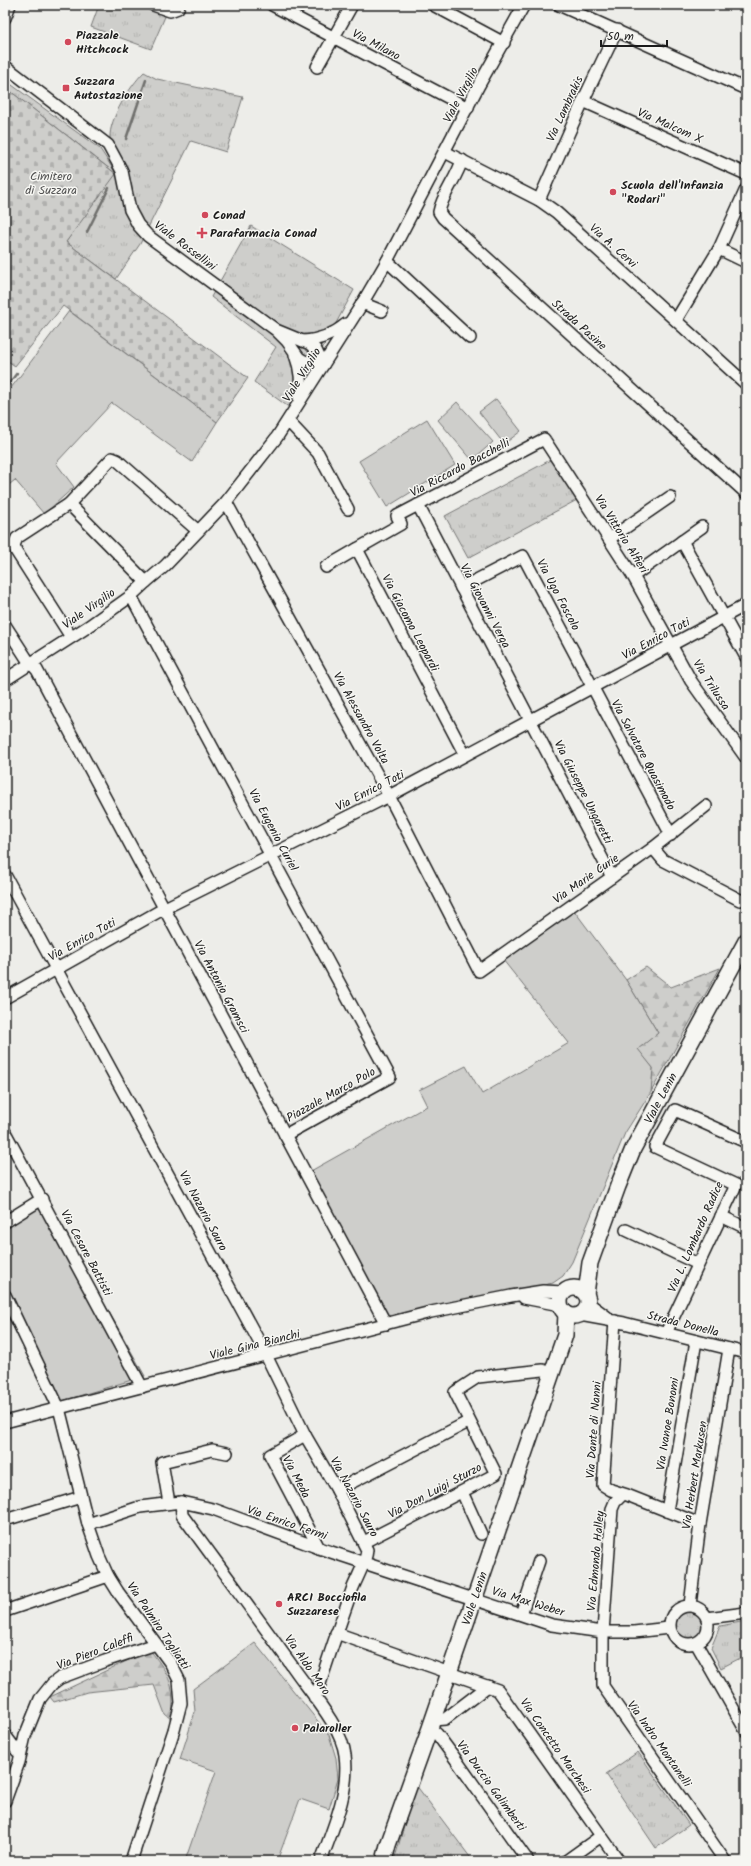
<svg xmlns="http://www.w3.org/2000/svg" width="751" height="1866" font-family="Kalam,sans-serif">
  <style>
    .grass { fill: url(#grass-tufts); stroke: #757574 }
    .forest { fill: url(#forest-firs); stroke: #757574 }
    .cemetery { fill: url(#cemetery-stones); stroke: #757574 }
    .green { fill: #cececb; stroke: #757574 }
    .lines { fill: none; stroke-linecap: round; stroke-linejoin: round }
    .stream { stroke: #6f6f6d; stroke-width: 2.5 }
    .minor-casing { stroke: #1c1c1c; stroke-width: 14 }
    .major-casing { stroke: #1c1c1c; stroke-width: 18 }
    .minor { stroke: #f6f6f2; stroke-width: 11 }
    .major { stroke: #f6f6f2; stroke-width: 15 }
    .poi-dot { fill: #d1495b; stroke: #f6f6f2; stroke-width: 1.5 }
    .labels { text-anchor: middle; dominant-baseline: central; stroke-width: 3; stroke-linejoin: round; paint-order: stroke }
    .poi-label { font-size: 12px; font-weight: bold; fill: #1c1c1c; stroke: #f6f6f2; text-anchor: start }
    .street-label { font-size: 12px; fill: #1c1c1c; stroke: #f6f6f2 }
    .park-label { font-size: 12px; fill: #515151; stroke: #f6f6f2 }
  </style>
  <defs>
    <pattern id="grass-tufts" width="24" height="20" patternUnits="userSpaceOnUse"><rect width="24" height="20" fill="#cececb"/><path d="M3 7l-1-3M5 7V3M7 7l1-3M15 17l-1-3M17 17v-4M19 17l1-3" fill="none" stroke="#b0b0ae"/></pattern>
    <pattern id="forest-firs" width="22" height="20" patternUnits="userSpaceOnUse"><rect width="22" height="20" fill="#cececb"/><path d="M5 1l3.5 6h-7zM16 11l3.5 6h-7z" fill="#b0b0ae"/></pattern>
    <pattern id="cemetery-stones" width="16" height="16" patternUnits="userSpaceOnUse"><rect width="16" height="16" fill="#cececb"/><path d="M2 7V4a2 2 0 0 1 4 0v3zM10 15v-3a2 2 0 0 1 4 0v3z" fill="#b0b0ae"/></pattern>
  </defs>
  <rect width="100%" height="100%" fill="#edede9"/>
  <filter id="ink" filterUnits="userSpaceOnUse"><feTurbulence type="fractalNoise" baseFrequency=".025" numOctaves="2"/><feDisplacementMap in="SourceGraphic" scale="8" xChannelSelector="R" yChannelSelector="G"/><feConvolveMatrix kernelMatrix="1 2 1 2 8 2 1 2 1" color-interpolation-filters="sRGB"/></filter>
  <g filter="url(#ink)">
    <g class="grass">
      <path d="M99 5H170L151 49 91 27Z"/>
      <path d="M144 72 157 79 243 97 226 152 191 141 140 244 116 279 66 242 115 173 5 87V80L100 149 115 172C114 161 110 149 110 138 109 119 130 86 144 72Z"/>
      <path d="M251 226 354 290 290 408 254 382 276 347 211 297Z"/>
      <path d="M552 459 577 500 468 558 445 516Z"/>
      <circle cx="688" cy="1626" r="16"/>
      <path d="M746 1621V1655L721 1668 711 1648 720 1626Z"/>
      <path d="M638 1752 689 1825 656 1848 606 1774Z"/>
      <path d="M416 1785 473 1861H394Z"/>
    </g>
    <g class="forest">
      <path d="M646 967 671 987 720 968 651 1092 653 1068 637 1049 658 1033 626 980Z"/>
      <path d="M150 1650C171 1677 175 1686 172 1720L165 1714 154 1685 87 1692 54 1702 50 1697Z"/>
    </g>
    <path class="cemetery" d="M5 87 116 174 66 242 248 378 217 422 63 306 15 366 5 359Z"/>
    <g class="green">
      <path d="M69 311 217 422 192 462 112 403 56 463 74 487 44 514 15 480 5 488V396Z"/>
      <path d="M496 399 521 431 504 444 479 412Z"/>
      <path d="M457 402 493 442 472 460 438 420Z"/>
      <path d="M427 419 455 465 387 507 359 461Z"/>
      <path d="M573 909 626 980 658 1033 638 1049 653 1068 651 1092 625 1133 572 1262 563 1276 553 1283 386 1317 309 1172 427 1106 419 1090 466 1066 482 1094 569 1043 503 960Z"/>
      <path d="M47 1202 145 1376 62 1401 5 1286V1228Z"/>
      <path d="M255 1643 329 1735 336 1758 338 1779 329 1809 300 1799 277 1861H185L216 1771 180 1759 195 1712 193 1689Z"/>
    </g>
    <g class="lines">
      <g class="stream">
        <path d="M126 139 146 80"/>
        <path d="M87 232 109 188"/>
        <path d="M5 389 17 373"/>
      </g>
      <defs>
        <g id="minor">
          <path d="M153 5 170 11 178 8 179 5"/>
          <path d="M272 5 468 108"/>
          <path d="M433 5 504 43"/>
          <path d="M559 5 746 89"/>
          <path d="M5 18 10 5"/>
          <path d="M5 66 108 145 122 171 130 210 138 225 148 236 276 330 287 341 299 358 304 361 323 365 316 350 310 344 276 330"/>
          <path d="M317 67 352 5"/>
          <path d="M583 101 746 174"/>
          <path d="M445 152 539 200 556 212 746 384"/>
          <path d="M462 160C457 178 442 195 439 212L443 218 746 493"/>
          <path d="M539 200 583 101 617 30"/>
          <path d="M719 249 746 262"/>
          <path d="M387 261 470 338"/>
          <path d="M362 303 382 311"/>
          <path d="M676 320 719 249 746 189"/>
          <path d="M303 341C320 340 333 335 346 324"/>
          <path d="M295 355C301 370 302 384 299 400"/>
          <path d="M288 421 318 453 348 509"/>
          <path d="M226 502 389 796 479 971 653 848 706 806"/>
          <path d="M69 504 146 582"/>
          <path d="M418 505 612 877"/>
          <path d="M609 539 670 497"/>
          <path d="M682 541 746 657"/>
          <path d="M326 567 357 549"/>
          <path d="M633 576 702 527"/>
          <path d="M461 588 523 556 671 835"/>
          <path d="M131 596 390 1077 285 1135"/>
          <path d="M5 625 27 659 37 670 386 1324"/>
          <path d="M71 637 16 551 14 545 17 538 69 504 112 458 117 460 198 531"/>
          <path d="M5 680 89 626 131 596 146 582 165 566 226 502 277 437 360 307 387 261 479 85 524 5"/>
          <path d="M465 755 357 549 401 524 397 516 544 439 633 576 691 681 746 758"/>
          <path d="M653 848 663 860 740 900"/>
          <path d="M5 875 262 1347 305 1435 337 1490 367 1550C366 1563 357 1577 352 1590 339 1626 327 1662 315 1699"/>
          <path d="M5 998 165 908 389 796 746 605"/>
          <path d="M5 1132 142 1387"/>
          <path d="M721 1216 746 1228"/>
          <path d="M5 1222 42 1199"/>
          <path d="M626 1230 698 1264"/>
          <path d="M5 1295 59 1408 88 1524 99 1556 108 1576 118 1592 171 1664 179 1680 181 1703 174 1730 131 1861"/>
          <path d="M524 1298 560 1305"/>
          <path d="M588 1303 607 1317"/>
          <path d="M580 1315 624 1323 746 1353"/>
          <path d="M615 1321 603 1485 611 1490 627 1495 700 1524"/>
          <path d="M666 1333 736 1185 655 1147 675 1110 746 1142"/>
          <path d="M5 1422 431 1312 511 1296 543 1291 564 1292"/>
          <path d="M305 1435 270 1455 319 1548"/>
          <path d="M337 1490 468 1422"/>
          <path d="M462 1492 481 1534"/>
          <path d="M622 1495 615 1502 612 1509 603 1632V1686L725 1861"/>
          <path d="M181 1502 182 1515C220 1567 258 1618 295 1670 311 1693 342 1728 345 1755 350 1791 333 1828 321 1861"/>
          <path d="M169 1503 162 1462 212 1450 227 1453"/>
          <path d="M667 1511 696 1341"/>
          <path d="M5 1520 81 1497"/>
          <path d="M88 1524 140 1507 181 1502 213 1509 319 1548 552 1625 603 1632H634L669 1628"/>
          <path d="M364 1542 496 1474 455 1392 478 1377 543 1370"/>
          <path d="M690 1605 700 1524 729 1349"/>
          <circle cx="689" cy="1625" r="19"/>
          <path d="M5 1611 108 1576"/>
          <path d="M521 1614 539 1561"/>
          <path d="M707 1618 746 1613"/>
          <path d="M336 1633 498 1690 619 1861"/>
          <path d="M696 1643 746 1731"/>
          <path d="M433 1720 445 1719 488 1686"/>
          <path d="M430 1728 437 1734 454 1757 528 1861"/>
          <path d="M5 1735 17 1751 20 1753"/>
          <path d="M5 1801 19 1762 25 1736 40 1699 52 1684 60 1678 105 1661 156 1644"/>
          <path d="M566 1861 601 1836"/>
        </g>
        <g id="major">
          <circle cx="574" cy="1302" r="14"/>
          <path id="s1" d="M586 1294 590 1263 618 1186 633 1149 746 941"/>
          <path id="s2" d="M384 1861 388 1845 430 1728 565 1335 566 1313"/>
        </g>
      </defs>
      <use href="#minor" class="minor-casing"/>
      <use href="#major" class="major-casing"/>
      <use href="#minor" class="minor"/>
      <use href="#major" class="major"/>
    </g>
  </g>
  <g class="poi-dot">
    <circle cx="68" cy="42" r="4"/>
    <rect x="62" y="84" width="8" height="8" rx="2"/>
    <circle cx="613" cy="192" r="4"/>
    <circle cx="205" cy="215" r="4"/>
    <path d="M200 227h4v4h4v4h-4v4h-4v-4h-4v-4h4z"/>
    <circle cx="279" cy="1604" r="4"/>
    <circle cx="295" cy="1728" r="4"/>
  </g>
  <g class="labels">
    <g class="poi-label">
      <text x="76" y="35">Piazzale<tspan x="76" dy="14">Hitchcock</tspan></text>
      <text x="74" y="81">Suzzara<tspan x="74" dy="14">Autostazione</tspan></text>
      <text x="621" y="185">Scuola dell'Infanzia<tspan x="621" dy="14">"Rodari"</tspan></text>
      <text x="213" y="215">Conad</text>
      <text x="210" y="233">Parafarmacia Conad</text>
      <text x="287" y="1597">ARCI Bocciofila<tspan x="287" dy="14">Suzzarese</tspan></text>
      <text x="303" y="1728">Palaroller</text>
    </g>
    <g class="street-label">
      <text transform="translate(376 45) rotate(28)">Via Milano</text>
      <text transform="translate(461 95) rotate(-62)">Viale Virgilio</text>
      <text transform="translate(565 109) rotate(-65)">Via Lambrakis</text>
      <text transform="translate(670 126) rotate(24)">Via Malcom X</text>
      <text transform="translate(185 246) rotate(37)">Viale Rossellini</text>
      <text transform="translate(613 246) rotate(42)">Via A. Cervi</text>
      <text transform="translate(579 325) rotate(42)">Strada Pasine</text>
      <text transform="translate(302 375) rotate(-58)">Viale Virgilio</text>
      <text transform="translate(460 468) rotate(-28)">Via Riccardo Bacchelli</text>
      <text transform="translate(621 534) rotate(58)">Via Vittorio Alfieri</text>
      <text transform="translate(558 595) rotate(62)">Via Ugo Foscolo</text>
      <text transform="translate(485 606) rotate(62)">Via Giovanni Verga</text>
      <text transform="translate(89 609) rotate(-35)">Viale Virgilio</text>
      <text transform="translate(410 623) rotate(62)">Via Giacomo Leopardi</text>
      <text transform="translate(656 639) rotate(-28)">Via Enrico Toti</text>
      <text transform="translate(711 685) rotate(57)">Via Trilussa</text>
      <text transform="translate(361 718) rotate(61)">Via Alessandro Volta</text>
      <text transform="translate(643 755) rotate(62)">Via Salvatore Quasimodo</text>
      <text transform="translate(370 791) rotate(-27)">Via Enrico Toti</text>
      <text transform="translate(583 792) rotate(63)">Via Giuseppe Ungaretti</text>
      <text transform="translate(273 830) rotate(62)">Via Eugenio Curiel</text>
      <text transform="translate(586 879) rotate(-35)">Via Marie Curie</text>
      <text transform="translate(82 940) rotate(-29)">Via Enrico Toti</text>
      <text transform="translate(221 987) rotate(62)">Via Antonio Gramsci</text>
      <text transform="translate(331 1095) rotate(-29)">Piazzale Marco Polo</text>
      <text stroke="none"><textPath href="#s1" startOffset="211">Viale Lenin</textPath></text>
      <text transform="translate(203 1211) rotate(62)">Via Nazario Sauro</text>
      <text transform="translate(696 1237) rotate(-66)">Via L. Lombardo Radice</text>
      <text transform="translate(86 1253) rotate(62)">Via Cesare Battisti</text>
      <text transform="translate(683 1324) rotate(14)">Strada Donella</text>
      <text transform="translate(255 1345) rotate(-14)">Viale Gina Bianchi</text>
      <text transform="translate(668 1424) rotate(-81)">Via Ivanoe Bonomi</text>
      <text transform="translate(594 1430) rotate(-86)">Via Dante di Nanni</text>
      <text transform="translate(695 1475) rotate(-81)">Via Herbert Markusen</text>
      <text transform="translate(296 1477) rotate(62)">Via Meda</text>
      <text transform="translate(435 1491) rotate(-28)">Via Don Luigi Sturzo</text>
      <text transform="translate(354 1497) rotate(62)">Via Nazario Sauro</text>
      <text transform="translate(287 1523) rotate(19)">Via Enrico Fermi</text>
      <text transform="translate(596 1561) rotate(-85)">Via Edmondo Halley</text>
      <text stroke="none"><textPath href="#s2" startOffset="278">Viale Lenin</textPath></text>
      <text transform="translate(528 1602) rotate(17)">Via Max Weber</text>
      <text transform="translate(158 1626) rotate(56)">Via Palmiro Togliatti</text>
      <text transform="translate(95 1652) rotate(-21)">Via Piero Caleffi</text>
      <text transform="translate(307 1665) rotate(55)">Via Aldo Moro</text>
      <text transform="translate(659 1744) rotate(55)">Via Indro Montanelli</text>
      <text transform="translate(555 1746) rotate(55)">Via Concetto Marchesi</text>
      <text transform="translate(491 1786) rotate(54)">Via Duccio Galimberti</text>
    </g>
    <g class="park-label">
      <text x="51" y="176">Cimitero<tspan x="51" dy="14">di Suzzara</tspan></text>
    </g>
  </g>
  <rect width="751" height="1866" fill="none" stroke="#f6f6f2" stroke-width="20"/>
  <rect x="10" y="10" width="731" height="1846" fill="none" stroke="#1c1c1c" stroke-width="1.5" filter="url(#ink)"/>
  <path d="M601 40v6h66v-6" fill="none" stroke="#1c1c1c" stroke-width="2"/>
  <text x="607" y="40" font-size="12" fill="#1c1c1c" stroke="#f6f6f2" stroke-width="3" paint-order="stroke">50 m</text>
</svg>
